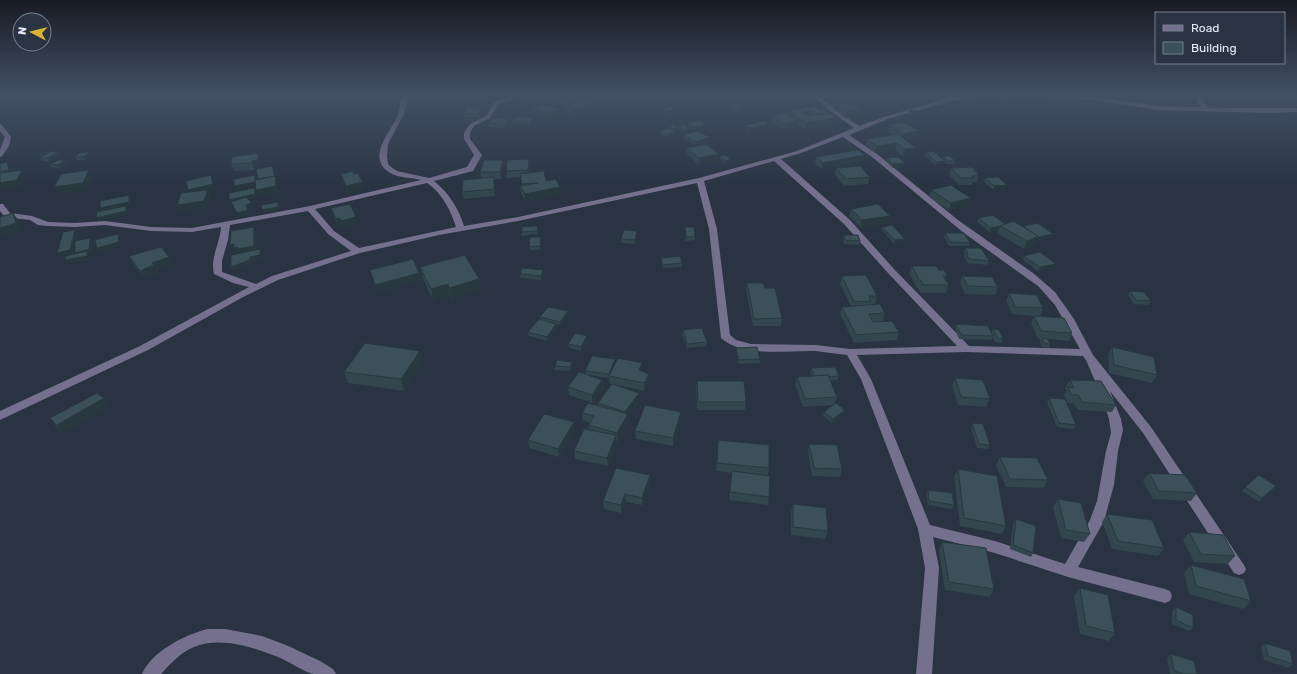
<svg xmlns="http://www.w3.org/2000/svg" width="1297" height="674" font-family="Rubik,sans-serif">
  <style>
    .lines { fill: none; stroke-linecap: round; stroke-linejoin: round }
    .minor { fill: #75708e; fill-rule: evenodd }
    .wall { fill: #33454d }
    .shaded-wall { fill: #29383e }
    .building { fill: #3b5059; stroke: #29383e }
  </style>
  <rect width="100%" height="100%" fill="#293342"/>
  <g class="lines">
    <g class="minor">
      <path d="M403 94H409L404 114 388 144 387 156 388 164 391 167 397 171 429 178 467 167 474 155 464 139V133L470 124 486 116 494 102 522 94H531L498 104 490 118 474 126 470 133V139L482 155 473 171 434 181C448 192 459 209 464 226L518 217 699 178 797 151 854 128 829 110 811 94H817L833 108 859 126 884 117 955 96 997 94 1093 96 1158 106 1202 107 1197 102V97L1201 94H1208L1203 98V102L1209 108H1297V112L1269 113 1158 110 1093 100 1005 97 955 100 888 119 849 135 877 154 958 220 1033 273 1055 292 1074 319 1093 355 1151 427 1244 565 1246 569 1244 573 1239 575 1234 573 1143 433 1110 391 1121 419 1123 430 1118 451 1114 485 1104 521 1078 567 1165 589 1170 591 1172 596 1170 601 1165 603 1068 577 995 553 933 537 939 568 932 674H916L925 568 918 529 861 379 847 355C836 354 826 352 815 351 787 350 743 358 721 338L709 229 697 183 518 221 439 235 360 253 278 280 245 296 148 350 0 420V411L140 346 249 287 233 283 214 274C210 258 220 243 221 227L192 232 151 231 105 225 75 227 48 226 38 225 30 220 5 217 0 211V204H3L10 213 32 216 48 222 75 223 105 221 151 227 192 228 310 206 421 180C410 177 394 178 386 170 368 154 392 130 398 115 400 108 400 101 403 94ZM843 137 872 157 964 233 1038 286 1055 305 1080 349 969 346 894 269 850 220 781 159 801 153ZM774 161 844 224 888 273 957 346 850 349 816 345 751 344 736 340 730 335 717 229 704 181ZM427 183C442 193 451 211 456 227L359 248 334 231 315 209ZM308 211 328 234 351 251 272 276 256 284 222 272V261L228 240 230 225ZM966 352 1083 356 1086 360 1104 402 1109 419 1111 433 1106 451 1097 501 1090 520 1065 564 995 541 930 525 871 379 857 355Z"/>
      <path d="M0 124 2 125 11 137 9 146 2 156 0 157V150L5 137 0 131Z"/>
      <path d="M207 629H225L262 636 286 645 320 661 333 669 336 674C329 674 321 674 314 674 306 673 288 661 278 657 253 647 220 636 194 647 181 652 170 664 161 674H142C152 651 185 635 207 629Z"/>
    </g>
  </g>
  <g class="wall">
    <path d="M578 94 596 96 590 98 597 101V107L575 116 566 113V108L558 104 557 101H580L584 99 578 96Z"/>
    <path d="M597 94H614L615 97 606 100 597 96Z"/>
    <path d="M699 94H710L709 95Z"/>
    <path d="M753 94H773V96L753 95Z"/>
    <path d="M1150 94H1175L1174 97H1155Z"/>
    <path d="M1253 94H1271L1270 96 1254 95Z"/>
    <path d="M709 96 708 102 694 101 695 98Z"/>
    <path d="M621 101 631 104 627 106 621 104Z"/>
    <path d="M730 103 742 108 741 111H731L729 106Z"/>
    <path d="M836 103 861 110 860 116 845 118 835 110Z"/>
    <path d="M815 106 835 124 805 130 798 124 797 127 784 130 771 122 772 116 788 115 789 111Z"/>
    <path d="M483 107 484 110 480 117H464L463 114Z"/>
    <path d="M533 108 558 112 549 117 533 111Z"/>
    <path d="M676 108V111L669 115 662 113V110Z"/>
    <path d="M909 111 917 115 913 116 908 114Z"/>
    <path d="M513 120 533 121 530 125 514 123Z"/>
    <path d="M508 122 504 128 488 127V123Z"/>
    <path d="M688 122 706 128 694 130 688 125Z"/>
    <path d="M769 124 768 128 749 131 745 128V125Z"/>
    <path d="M889 125 917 137 905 140 914 154 903 156 895 150 875 153 866 145 867 139 893 135 888 132Z"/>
    <path d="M678 126 690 128V131L684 133 678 129Z"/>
    <path d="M669 127H677V130L674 131 675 132V135L666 138 660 134V131L669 128Z"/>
    <path d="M683 135 709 141 695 145 683 138Z"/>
    <path d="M687 148 719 154 718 161 699 165 687 154Z"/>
    <path d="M59 152 61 155 50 162 42 161 40 158Z"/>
    <path d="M925 152 943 159V156L955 161 954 164H947L945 162 944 164 935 165 924 155Z"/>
    <path d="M90 153 92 156 85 160H77L75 156Z"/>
    <path d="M258 153 260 160V167L255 168V170L234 171 231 164Z"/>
    <path d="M864 155 863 161 822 169 815 164 816 157Z"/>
    <path d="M720 156 730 163 725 164 720 159Z"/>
    <path d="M887 158 904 167 893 168 886 161Z"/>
    <path d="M529 159V173L560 187 561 194 525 201 521 193 520 186H522L521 177 507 178 506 171Z"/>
    <path d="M65 160 67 164 60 168H52L50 164Z"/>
    <path d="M503 160 504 167 501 179H495V196L464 199 462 192 481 178 480 172Z"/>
    <path d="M836 168 870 177 868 184 844 186 835 175Z"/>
    <path d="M951 168 979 175 977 182H972V185H959L949 175Z"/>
    <path d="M341 174H354L364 189 348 193Z"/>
    <path d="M985 178 1006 188 993 190 984 182Z"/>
    <path d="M931 190 969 205 949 210 929 197Z"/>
    <path d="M331 208 358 224 344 228 343 226 338 227Z"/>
    <path d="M851 209 888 223 861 227 849 216Z"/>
    <path d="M978 218 1005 224 1022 227 1023 226 1052 237 1038 240 1036 244 1024 249 997 233 998 230 989 232 977 222Z"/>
    <path d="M537 226 538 234 522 236V232Z"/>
    <path d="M882 227 905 239 904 242 894 244 882 230Z"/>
    <path d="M685 231 695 237V240L685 241Z"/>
    <path d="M945 233 970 243 969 246H949L944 236Z"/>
    <path d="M637 235 635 244 621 243V239Z"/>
    <path d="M844 235 860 241 859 245 844 244 843 238Z"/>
    <path d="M542 241 540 250H530L529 247Z"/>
    <path d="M965 248 989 261 988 265 968 263 964 256 965 254 964 251Z"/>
    <path d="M129 256 169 257 173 264 157 270 158 273 144 278 133 263Z"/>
    <path d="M1024 256 1054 267 1038 271 1023 260Z"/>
    <path d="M661 258 682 263V267L663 268 661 261Z"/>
    <path d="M912 266 939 270 947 276 945 279 949 285 946 293H921L918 288H917L909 273Z"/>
    <path d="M420 267 479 279 481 290 452 299 450 295 433 300 423 278Z"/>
    <path d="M370 270 419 273 421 280 377 292Z"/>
    <path d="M520 274H544L541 280 520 278Z"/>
    <path d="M842 276 877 296 875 304H870V305L885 313 883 321 873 322 899 332 897 340 854 343 840 314 842 307 851 306 840 284Z"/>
    <path d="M962 276 998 287 995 295 965 294 960 283Z"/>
    <path d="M747 283 765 288 782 318 781 326H753L746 290Z"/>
    <path d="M1130 291 1151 301 1149 305 1134 304 1128 295Z"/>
    <path d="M1009 293 1043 308 1040 316 1072 333 1069 341 1048 339 1050 344 1049 348 1042 347 1040 342 1041 339H1038L1031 323 1034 316 1012 314 1006 301Z"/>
    <path d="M568 315 561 325 556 324 557 328 547 341 529 336 528 332 541 320 540 317Z"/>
    <path d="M956 324 991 333 993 329 1003 339 1002 343 995 342 993 337 991 340 959 339 955 328Z"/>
    <path d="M683 330 707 342 706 346 687 348 682 334Z"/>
    <path d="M587 336 588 340 581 351 569 348 568 344Z"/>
    <path d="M1112 347 1157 375 1152 383 1109 373 1108 355Z"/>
    <path d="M736 348 760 359V363L739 364 736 352Z"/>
    <path d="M423 362 404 391 348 383 344 372Z"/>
    <path d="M572 362V366L570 371 555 370V366Z"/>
    <path d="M615 363 642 371 649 381 644 391 614 384 639 393V401L628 417V422L618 441 616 440 617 443 608 466 575 459 574 451 589 430V425L590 423 583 421 582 413 598 406V403L612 384H610L609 378 588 375 602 380 603 388 592 403 569 395 568 387 586 374 585 371Z"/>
    <path d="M811 368 839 376 838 380 830 381 837 397 835 404 845 410 844 414 832 423 823 416 824 412 833 405 803 407 795 385 797 377 812 376 810 372Z"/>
    <path d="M955 378 990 399 986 407 958 405 952 386Z"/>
    <path d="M1070 380 1116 405 1112 412 1078 410 1073 403H1068L1064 395 1067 390 1065 388Z"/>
    <path d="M697 381 746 402 745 410H697L696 389Z"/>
    <path d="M104 398 109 406 63 433 56 426 50 418Z"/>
    <path d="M1049 398 1076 425 1074 429 1057 427 1047 402Z"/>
    <path d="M681 412V420L673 446 636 439 635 431Z"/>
    <path d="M972 423 990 445 988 449 977 448 971 427Z"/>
    <path d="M575 430 559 457 529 448 528 440Z"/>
    <path d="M718 440 769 468 768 476 769 497 768 505 729 500 732 473 716 471Z"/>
    <path d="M809 444 842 469 840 477 812 476 808 452Z"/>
    <path d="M1000 457 1048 480 1044 488 1006 487 996 465Z"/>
    <path d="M958 469 1006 526 1002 534 960 526 954 477Z"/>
    <path d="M1149 473 1197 493 1191 501 1153 499 1143 481Z"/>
    <path d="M650 483 642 505 626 502 621 513 604 509 603 501Z"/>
    <path d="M1276 486 1272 490 1259 502 1242 491 1245 487Z"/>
    <path d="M928 490 954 505 952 509 928 505 926 494Z"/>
    <path d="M1058 499 1090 534 1084 542 1061 538 1053 507Z"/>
    <path d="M793 504 828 531 825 539 791 535V512Z"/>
    <path d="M1107 514 1164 548 1158 556 1112 549 1102 522Z"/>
    <path d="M1016 519 1033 553 1031 557 1010 549 1013 523Z"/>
    <path d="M1189 532 1235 556 1228 564 1194 562 1183 540Z"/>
    <path d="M942 542 994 589 990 597 945 590 939 550Z"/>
    <path d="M1191 565 1251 601 1243 609 1189 594 1184 573Z"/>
    <path d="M1080 588 1115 633 1109 641 1080 634 1074 596Z"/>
    <path d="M1176 607 1193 628 1189 631 1172 624V611Z"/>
    <path d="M1265 643 1293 664 1289 668 1264 660 1261 647Z"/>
    <path d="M1171 654 1197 674H1170L1167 658Z"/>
  </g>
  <g class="shaded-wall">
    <path d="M595 94H596V96L585 100V97Z"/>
    <path d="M614 94 615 97 606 100V97Z"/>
    <path d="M597 101V107L575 116V110Z"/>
    <path d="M631 101V104L627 106V103Z"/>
    <path d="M483 107 484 110 480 117 479 114Z"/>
    <path d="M676 108V111L669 115V112Z"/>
    <path d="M558 109V112L549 117 548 113Z"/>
    <path d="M861 110 860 116 845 118 846 112Z"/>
    <path d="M810 111 809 117 803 112Z"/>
    <path d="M918 111 917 115 913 116V113Z"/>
    <path d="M533 118V121L530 125 529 122Z"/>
    <path d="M837 118 835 124 805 130 806 123Z"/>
    <path d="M508 119V122L504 128V125Z"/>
    <path d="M798 121 797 127 784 130 785 124Z"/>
    <path d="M769 124 768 128 749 131V128Z"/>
    <path d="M706 125V128L694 130V127Z"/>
    <path d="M677 127V130L672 132V129Z"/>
    <path d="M690 128V131L684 133V130Z"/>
    <path d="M919 131 917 137 902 141 903 134Z"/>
    <path d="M675 132V135L666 138V135Z"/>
    <path d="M710 137 709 141 695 145V142Z"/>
    <path d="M897 143 895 150 875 153 877 146Z"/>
    <path d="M916 148 914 154 903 156 905 149Z"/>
    <path d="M59 152 61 155 50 162 48 158Z"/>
    <path d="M90 153 92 156 85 160 83 157Z"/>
    <path d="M258 153 260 160V167L255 168V170L252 163V161Z"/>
    <path d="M719 154 718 161 699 165V158Z"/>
    <path d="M864 155 863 161 822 169 823 163Z"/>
    <path d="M529 159V176L528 170Z"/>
    <path d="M731 159 730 163 725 164V161Z"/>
    <path d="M65 160 67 164 60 168 58 165Z"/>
    <path d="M503 160 504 167 501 179 500 172Z"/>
    <path d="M945 161 944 164 935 165 936 162Z"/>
    <path d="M7 162 11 169 13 176 0 180V172Z"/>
    <path d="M905 163 904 167 893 168V164Z"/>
    <path d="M272 166 277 179 279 193 259 197 256 190Z"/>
    <path d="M22 170 26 176 21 187 0 191V183Z"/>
    <path d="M89 170 92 177 87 190 58 194 54 187Z"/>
    <path d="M211 175 214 182 216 191 210 193 211 196 207 208 180 212 177 205 191 197 188 190Z"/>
    <path d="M255 175 256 178 257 185 235 189 234 186Z"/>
    <path d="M494 177 495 184V196L494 189Z"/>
    <path d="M362 182 364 189 348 193 346 186Z"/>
    <path d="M1007 185 1006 188 993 190 994 186Z"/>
    <path d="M560 187 561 194 525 201V194Z"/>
    <path d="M254 188 256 191 257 198 231 203 229 200Z"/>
    <path d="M129 195 131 199V205L127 206 128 210V215L98 221 96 218 102 212 100 208Z"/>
    <path d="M971 198 969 205 949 210 951 203Z"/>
    <path d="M278 202 279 205V210L263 213 262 210Z"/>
    <path d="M252 203 253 206 247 208 246 205Z"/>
    <path d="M248 210 250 214 238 217 237 213Z"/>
    <path d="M13 213 18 220 21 231 0 236V228Z"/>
    <path d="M890 216 888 223 861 227 862 220Z"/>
    <path d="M356 217 358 224 344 228 341 221Z"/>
    <path d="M340 218 343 226 338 227 336 219Z"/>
    <path d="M1006 225 1000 226 998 230 989 232 991 228Z"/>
    <path d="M254 227 257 234V253L237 256 236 252H233L230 245 234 244Z"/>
    <path d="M75 230 78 234 72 254 60 256 57 253Z"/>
    <path d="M637 231V235L635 244V240Z"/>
    <path d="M118 234 120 238 121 246 99 252 97 248Z"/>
    <path d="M1053 234 1052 237 1038 240 1036 244 1024 249 1027 241 1038 237Z"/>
    <path d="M541 237 542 241 540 250V246Z"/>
    <path d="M90 238 92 242V253L89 254V260L68 264 65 260 77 257 75 253Z"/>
    <path d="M905 239 904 242 894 244 895 240Z"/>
    <path d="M260 249 261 253V259L252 261V264L233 270 231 267 250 257Z"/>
    <path d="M169 257 173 264 157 270 158 273 144 278 140 271 152 263Z"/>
    <path d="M1056 264 1054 267 1038 271 1040 267Z"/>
    <path d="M543 270 544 274 541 280V276Z"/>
    <path d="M419 273 421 280 377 292 375 285Z"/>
    <path d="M479 279 481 290 452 299 449 288Z"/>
    <path d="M448 284 450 295 433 300 431 289Z"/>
    <path d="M568 311V315L561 325 560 322Z"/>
    <path d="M556 324 557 328 547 341V337Z"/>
    <path d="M587 336 588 340 581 351V347Z"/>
    <path d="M420 351 423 362 404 391 401 379Z"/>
    <path d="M615 359V363L610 376 609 374Z"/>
    <path d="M572 362V366L570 371V367Z"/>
    <path d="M642 363V371L639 378V370Z"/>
    <path d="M649 374V381L644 391V383Z"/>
    <path d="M602 380 603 388 592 403V395Z"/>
    <path d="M639 393V401L628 417V422L618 441 617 433 626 418 625 412Z"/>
    <path d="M104 398 109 406 63 433 57 425Z"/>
    <path d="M845 410 844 414 832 423 833 419Z"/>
    <path d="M681 412V420L673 446V438Z"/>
    <path d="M574 422 575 430 559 457 558 449Z"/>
    <path d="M616 435 617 443 608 466 607 458Z"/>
    <path d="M650 475V483L642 505V498Z"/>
    <path d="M1276 486 1272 490 1259 502 1262 498Z"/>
    <path d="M625 494 626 502 621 513V505Z"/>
  </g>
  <g class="building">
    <path d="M579 94H595L585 97Z"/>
    <path d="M598 94H614L606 97Z"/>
    <path d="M696 95 709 96 708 99 695 98Z"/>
    <path d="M571 96 580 101 567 105 557 101Z"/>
    <path d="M588 98 597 101 575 110 566 107Z"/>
    <path d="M626 99 631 101 627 103 621 101Z"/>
    <path d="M851 102 861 110 846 112 836 103Z"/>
    <path d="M730 103H740L742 108H732Z"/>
    <path d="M542 104 558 109 548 113 533 108Z"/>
    <path d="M670 106 676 108 669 112 662 110Z"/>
    <path d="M815 106 824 113 814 114 810 111 803 112 808 116 829 113 837 118 806 123 789 111Z"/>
    <path d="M467 107H483L479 114H463Z"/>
    <path d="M819 109H823L829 113 824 114V113Z"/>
    <path d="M913 110 918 111 913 113 909 111Z"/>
    <path d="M784 112 798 121 785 124 772 116Z"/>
    <path d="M517 116 533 118 529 122 513 120Z"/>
    <path d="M493 118 508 119 504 125 488 123Z"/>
    <path d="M700 120 706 125 694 127 688 122Z"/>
    <path d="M764 121 769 124 749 128 745 125Z"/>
    <path d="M904 122 919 131 903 134 889 125Z"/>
    <path d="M683 124 690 128 684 130 678 126Z"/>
    <path d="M674 125 677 127 672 129 669 127Z"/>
    <path d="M669 128 675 132 666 135 660 131Z"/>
    <path d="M697 131 710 137 695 142 683 135Z"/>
    <path d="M898 134 916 148 905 149 897 143 877 146 867 139Z"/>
    <path d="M706 144 719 154 699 158 687 148Z"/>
    <path d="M857 150 864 155 823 163 816 157Z"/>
    <path d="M51 151 59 152 48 158H40Z"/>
    <path d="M933 151 945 161 936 162 925 152Z"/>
    <path d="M81 152 90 153 83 157 75 156Z"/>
    <path d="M258 153V160L252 161V163L231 164 232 157Z"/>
    <path d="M725 155 731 159 725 161 720 156Z"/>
    <path d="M943 156H950L955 161H948Z"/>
    <path d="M898 157 905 163 893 164 887 158Z"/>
    <path d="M529 159 528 170 506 171 507 160Z"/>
    <path d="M58 160H65L58 165 50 164Z"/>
    <path d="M484 160H503L500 172H480Z"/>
    <path d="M7 162 9 170 0 172V164Z"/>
    <path d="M272 166 275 176 258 179 256 169Z"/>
    <path d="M860 166 870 177 846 179 836 168Z"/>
    <path d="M972 167 979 175 972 176 974 178H961L951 168Z"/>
    <path d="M22 170 17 180 0 183V173Z"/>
    <path d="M89 170 83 183 54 187 61 174Z"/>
    <path d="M353 171 354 174 358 173 362 182 346 186 341 174Z"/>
    <path d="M544 171 546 181 556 179 560 187 525 194 520 186 538 183 522 184 520 174Z"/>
    <path d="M211 175 213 184 188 190 186 181Z"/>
    <path d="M255 175V182L234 186V179Z"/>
    <path d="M275 176 276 186 256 190 255 180Z"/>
    <path d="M494 177V189L462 192 463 180Z"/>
    <path d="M998 177 1007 185 994 186 985 178Z"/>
    <path d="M951 185 971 198 951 203 931 190Z"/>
    <path d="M254 188 255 194 229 200V193Z"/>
    <path d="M208 190 204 201 177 205 181 193Z"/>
    <path d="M129 195V202L100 208V201Z"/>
    <path d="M246 197 252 203 246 205 248 210 237 213 231 202Z"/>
    <path d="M278 202V207L262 210 261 205Z"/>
    <path d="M350 204 356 217 341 221 340 218 336 219 331 208Z"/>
    <path d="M878 204 890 216 862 220 851 209Z"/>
    <path d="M126 206V211L96 218 97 212Z"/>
    <path d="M13 213 16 223 0 228V217Z"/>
    <path d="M993 215 1005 224 1000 226 991 228 978 218Z"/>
    <path d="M1013 221 1039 236 1027 241 1000 226Z"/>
    <path d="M1038 223 1053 234 1039 237 1030 231 1023 226Z"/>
    <path d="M892 225 905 239 895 240 882 227Z"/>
    <path d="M537 226 538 231 522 232V227Z"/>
    <path d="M254 227V246L238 249V247L234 248V244L230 245 231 231Z"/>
    <path d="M685 227H694L695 237H686Z"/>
    <path d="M75 230 70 250 57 253 63 232Z"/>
    <path d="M624 230 637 231 635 240 621 239Z"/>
    <path d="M945 233H964L970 243 950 242Z"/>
    <path d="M118 234 119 242 97 248 95 240Z"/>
    <path d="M844 235H858L860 241 845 240Z"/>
    <path d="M530 237H541L540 246 529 247Z"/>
    <path d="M90 238 89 249 75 253V241Z"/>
    <path d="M161 247 169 257 152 263 154 265 140 271 129 256Z"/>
    <path d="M965 248H981L989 261 969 259 966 253H968Z"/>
    <path d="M260 249V255L250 257V260L231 267V255Z"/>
    <path d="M87 251V256L65 260 66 256Z"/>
    <path d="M1040 252 1056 264 1040 267 1024 256Z"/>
    <path d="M465 255 479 279 449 288 448 284 431 289 420 267Z"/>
    <path d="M680 256 682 263 663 265 661 258Z"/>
    <path d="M413 259 419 273 375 285 370 270Z"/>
    <path d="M912 266H936L939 270H944L947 276H943L949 285H923L921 280H919Z"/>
    <path d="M522 268 543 270 541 276 520 274Z"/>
    <path d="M866 275 877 296H869L871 301 854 302 842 276Z"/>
    <path d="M962 276 992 277 998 287 968 286Z"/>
    <path d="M747 283H763L765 288H775L782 318 754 319Z"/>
    <path d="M1130 291 1144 292 1151 301 1136 300Z"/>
    <path d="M1009 293 1037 295 1043 308 1015 307Z"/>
    <path d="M880 304 885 313 869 314 873 322 892 321 899 332 856 335 842 307Z"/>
    <path d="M548 307 568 311 560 322 540 317Z"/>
    <path d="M1034 316 1064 318 1072 333 1041 331Z"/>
    <path d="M539 319 556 324 547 337 528 332Z"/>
    <path d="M956 324 988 326 993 336 961 335Z"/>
    <path d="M702 328 707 342 687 344 683 330Z"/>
    <path d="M993 329 999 330 1003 339 997 338Z"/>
    <path d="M575 333 587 336 581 347 568 344Z"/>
    <path d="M1042 338 1048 339 1050 344 1044 343Z"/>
    <path d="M365 343 420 351 401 379 344 372Z"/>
    <path d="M757 347 760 359 739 360 736 348Z"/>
    <path d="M1112 347 1154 357 1157 375 1114 365Z"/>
    <path d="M592 356 615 359 609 374 585 371Z"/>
    <path d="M618 358 642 363 639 370 649 374 644 383 609 376Z"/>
    <path d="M557 360 572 362 570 367 555 366Z"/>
    <path d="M835 367 839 376 828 377V375L814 376 811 368Z"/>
    <path d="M579 372 602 380 592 395 568 387Z"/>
    <path d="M828 375 837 397 805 399 797 377Z"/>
    <path d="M955 378 983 380 990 399 961 397Z"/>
    <path d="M1070 380 1101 381 1116 405 1082 402 1078 395H1072L1068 387 1074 388Z"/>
    <path d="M697 381H744L746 402H698Z"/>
    <path d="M612 384 639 393 625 412 598 403Z"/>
    <path d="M97 393 104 398 57 425 50 418Z"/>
    <path d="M1049 398 1065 399 1076 425 1059 423Z"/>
    <path d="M588 403 628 414 617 433 589 425 594 416 582 413Z"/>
    <path d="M836 403 845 410 833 419 824 412Z"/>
    <path d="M645 405 681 412 673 438 635 431Z"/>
    <path d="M544 414 574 422 558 449 528 440Z"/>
    <path d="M972 423 983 424 990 445 979 444Z"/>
    <path d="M584 429 616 435 607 458 574 451Z"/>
    <path d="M718 440 769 445V468L717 463Z"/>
    <path d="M809 444 837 445 842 469 814 468Z"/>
    <path d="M1000 457 1037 458 1048 480 1010 479Z"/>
    <path d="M616 468 650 475 642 498 625 494 621 505 603 501Z"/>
    <path d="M958 469 997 476 1006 526 964 518Z"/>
    <path d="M732 471 770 476 769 497 730 492Z"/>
    <path d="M1149 473 1185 475 1197 493 1159 491Z"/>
    <path d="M1259 475 1276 486 1262 498 1245 487Z"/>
    <path d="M928 490 952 493 954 505 929 501Z"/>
    <path d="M1058 499 1081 503 1090 534 1066 530Z"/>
    <path d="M793 504 826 508 828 531 793 527Z"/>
    <path d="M1107 514 1152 520 1164 548 1118 541Z"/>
    <path d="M1016 519 1036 526 1033 553 1013 545Z"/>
    <path d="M1189 532 1223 535 1235 556 1201 554Z"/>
    <path d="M942 542 986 548 994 589 949 582Z"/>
    <path d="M1191 565 1244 579 1251 601 1196 586Z"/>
    <path d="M1080 588 1108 595 1115 633 1086 626Z"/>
    <path d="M1176 607 1193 615V628L1176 620Z"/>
    <path d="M1265 643 1290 651 1293 664 1268 656Z"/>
    <path d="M1171 654 1194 661 1197 674H1184L1174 671Z"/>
  </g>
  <linearGradient id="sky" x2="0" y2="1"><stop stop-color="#171c24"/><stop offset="0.5" stop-color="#435065"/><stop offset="1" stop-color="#435065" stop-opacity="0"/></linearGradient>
  <rect width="1297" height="188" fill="url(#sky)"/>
  <rect x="1155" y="12" width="130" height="52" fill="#293342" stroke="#767e8b"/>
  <rect x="1163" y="25" width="20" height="6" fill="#75708e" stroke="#767e8b"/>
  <text x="1191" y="32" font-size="12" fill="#e9eff9">Road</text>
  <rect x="1163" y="42" width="20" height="12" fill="#3b5059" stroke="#767e8b"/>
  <text x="1191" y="52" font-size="12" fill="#e9eff9">Building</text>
  <g transform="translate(32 32) rotate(277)"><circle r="19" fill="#293342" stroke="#767e8b"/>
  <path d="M0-3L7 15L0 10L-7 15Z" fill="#d7b434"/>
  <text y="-6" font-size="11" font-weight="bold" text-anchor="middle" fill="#e9eff9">N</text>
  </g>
</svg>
